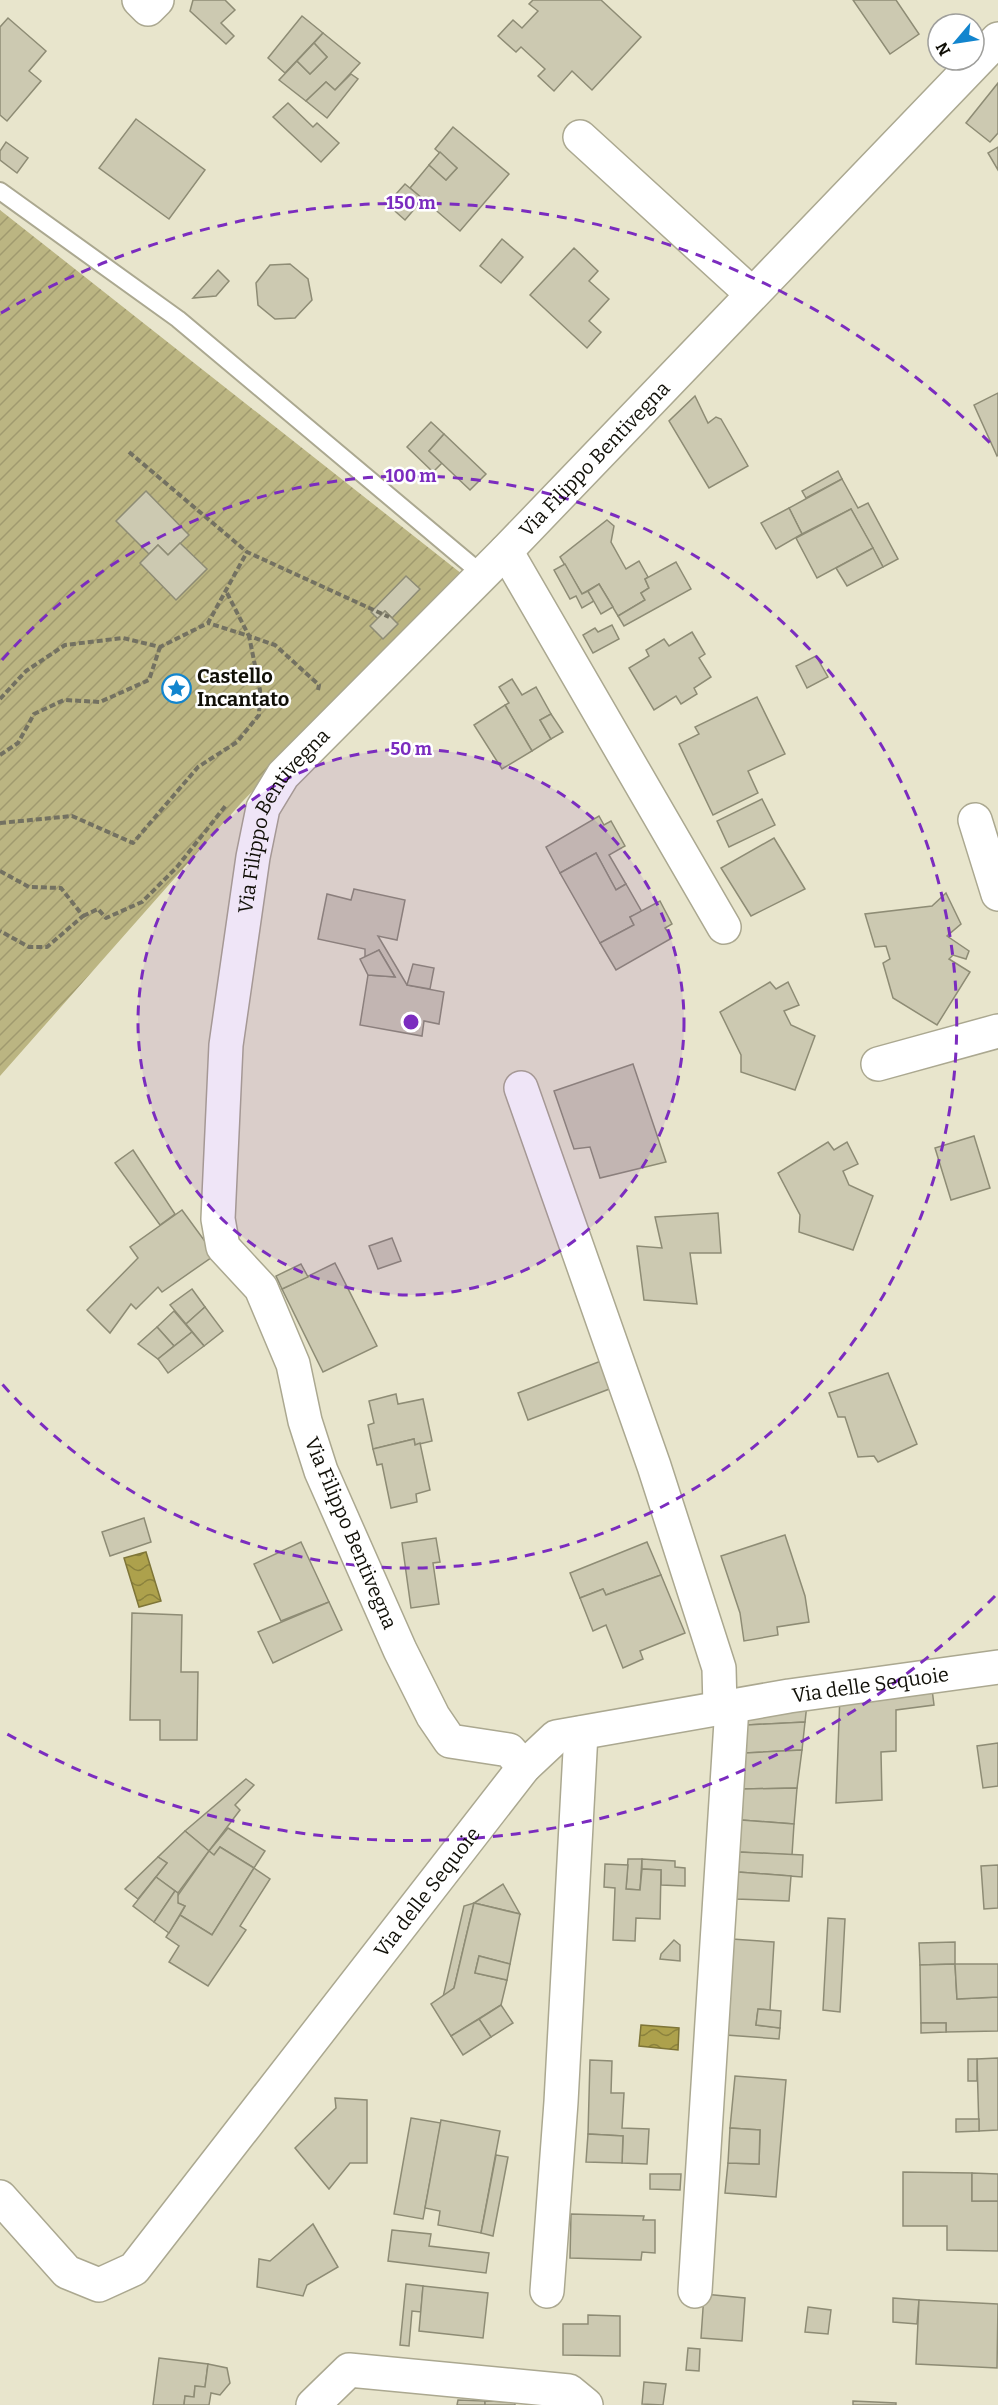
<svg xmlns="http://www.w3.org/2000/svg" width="998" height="2405" font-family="Bitter,serif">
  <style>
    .garden { fill: url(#garden-furrows) }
    .water { fill: url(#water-waves); stroke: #7e7537; stroke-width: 1.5 }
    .building { fill: #ccc9b1; stroke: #8e8c75; stroke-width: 1.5 }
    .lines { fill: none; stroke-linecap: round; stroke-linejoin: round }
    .service-casing { stroke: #aba890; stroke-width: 20 }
    .minor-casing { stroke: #aba890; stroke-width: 36 }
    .path { stroke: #737161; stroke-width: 4; stroke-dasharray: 6 3; stroke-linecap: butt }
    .service { stroke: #fff; stroke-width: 16 }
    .minor { stroke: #fff; stroke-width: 33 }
    .ring { fill: none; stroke: #7b2cbf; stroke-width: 3; stroke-dasharray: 10 8 }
    .labels { text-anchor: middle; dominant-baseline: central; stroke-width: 5; stroke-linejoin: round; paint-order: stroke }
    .street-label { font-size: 20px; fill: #100f07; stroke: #fff }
    .poi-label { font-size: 20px; font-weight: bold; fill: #100f07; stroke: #fff; text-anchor: start }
    .centre { fill: #7b2cbf; stroke: #fff; stroke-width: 3 }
    .ring-label { font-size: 18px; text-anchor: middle; font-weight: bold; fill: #7b2cbf; stroke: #fff; stroke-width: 5; stroke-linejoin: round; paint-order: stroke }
  </style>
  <defs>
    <pattern id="garden-furrows" width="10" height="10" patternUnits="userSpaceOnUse" patternTransform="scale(1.5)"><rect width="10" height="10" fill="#bbb582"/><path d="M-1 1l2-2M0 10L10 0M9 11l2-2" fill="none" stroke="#a09a6f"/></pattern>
    <pattern id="water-waves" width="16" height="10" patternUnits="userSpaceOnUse" patternTransform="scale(1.5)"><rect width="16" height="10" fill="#ada14c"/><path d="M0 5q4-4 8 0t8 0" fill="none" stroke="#8b823d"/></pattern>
  </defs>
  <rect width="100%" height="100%" fill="#e8e5cc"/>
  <path class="garden" d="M0 210 462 574 242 802 0 1076Z"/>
  <g class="water">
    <path d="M146 1552 161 1601 139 1607 124 1558Z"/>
    <path d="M641 2025 679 2028 678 2050 639 2046Z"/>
  </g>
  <g class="building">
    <path d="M193 0H225L235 10 221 23 234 36 226 44 190 11Z"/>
    <path d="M533 0H601L641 37 592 90 572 71 554 91 538 76 545 69 521 47 516 52 498 36 513 20 522 28 538 11 529 4Z"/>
    <path d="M853 0H896L919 34 890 54Z"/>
    <path d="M302 16 323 33 285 73 268 58Z"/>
    <path d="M8 18 46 51 29 71 41 81 7 121 0 115V27Z"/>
    <path d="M323 33 360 63 335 90 326 82 306 101 279 80 297 61 310 74 327 57 314 43Z"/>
    <path d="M314 43 327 57 310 74 297 61Z"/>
    <path d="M351 74 358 79 327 118 306 101 326 82 335 90Z"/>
    <path d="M998 83V133L990 142 966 123Z"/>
    <path d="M288 103 313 127 317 123 339 143 321 162 273 117Z"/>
    <path d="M136 119 205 170 169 219 99 168Z"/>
    <path d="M453 127 509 174 460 231 410 188 429 165 446 180 457 168 435 149Z"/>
    <path d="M6 142 28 158 17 173 0 160V151Z"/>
    <path d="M998 147V170L988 153Z"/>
    <path d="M440 152 457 168 446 180 429 165Z"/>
    <path d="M405 184 423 199 405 220 387 204Z"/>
    <path d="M502 239 523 257 501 283 480 266Z"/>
    <path d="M574 248 598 271 589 281 609 299 589 321 601 332 587 348 530 295Z"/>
    <path d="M290 264 308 279 312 300 295 318 275 319 258 305 256 283 270 265Z"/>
    <path d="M218 270 229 281 216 296 193 298Z"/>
    <path d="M998 393V455L997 456 974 405Z"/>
    <path d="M695 396 708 423 716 417 721 419 748 466 709 488 669 421Z"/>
    <path d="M431 422 444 434 429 451 442 463 433 472 407 447Z"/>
    <path d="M444 434 486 474 470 490 429 451Z"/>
    <path d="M838 471 842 479 806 498 802 491Z"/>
    <path d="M842 479 858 508 868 503 898 559 883 567 851 509 802 534 789 508Z"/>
    <path d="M146 491 189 535 168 555 158 545 149 554 116 521Z"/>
    <path d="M789 508 802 534 776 549 761 523Z"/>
    <path d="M851 509 873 548 817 578 796 538Z"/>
    <path d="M607 520 614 526 611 542 626 569 639 561 648 577 645 579 649 588 641 593 645 600 618 616 599 584 582 594 560 557Z"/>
    <path d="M180 543 207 569 176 600 140 563 158 545 168 555Z"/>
    <path d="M873 548 883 567 847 586 836 568Z"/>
    <path d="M676 562 691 589 624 626 618 616 645 600 641 593 649 588 645 579Z"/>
    <path d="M565 564 582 594 588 591 594 601 582 608 576 596 570 599 554 570Z"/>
    <path d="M406 576 420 589 392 618 385 611 378 619 371 612Z"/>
    <path d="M599 584 613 607 601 614 588 591Z"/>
    <path d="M385 611 398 624 383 639 370 626Z"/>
    <path d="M612 625 619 639 593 653 583 635 595 628 598 632Z"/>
    <path d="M692 632 705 654 699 658 711 677 694 688 697 694 681 704 676 696 654 710 629 668 649 656 646 650 664 639 669 646Z"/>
    <path d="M816 656 828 677 807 688 796 666Z"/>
    <path d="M512 679 522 695 536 687 551 714 540 720 551 739 532 751 505 705 509 703 499 687Z"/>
    <path d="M757 697 785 754 748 771 758 793 713 815 679 744 699 734 695 727Z"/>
    <path d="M505 705 532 751 502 769 474 725Z"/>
    <path d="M551 714 563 732 551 739 540 720Z"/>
    <path d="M762 799 775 825 729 847 717 821Z"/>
    <path d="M599 816 604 825 611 821 625 846 609 855 626 884 616 890 596 853 560 873 546 847Z"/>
    <path d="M774 838 805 889 751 916 721 868Z"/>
    <path d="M596 853 616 890 626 884 642 912 630 917 634 925 600 943 560 873Z"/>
    <path d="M354 889 405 900 397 940 378 936 407 985 444 992 439 1024 424 1021 422 1036 360 1025 368 975 395 977 379 950 365 958V949L318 939 327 894 351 900Z"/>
    <path d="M946 893 961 924 947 936 969 951 966 959 953 955 949 959 970 972 937 1025 893 998 883 963 890 959 886 946 875 947 865 914 932 906Z"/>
    <path d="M660 901 672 924 665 928 672 938 616 970 600 943 634 925 630 917Z"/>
    <path d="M379 950 395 977 368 975 360 959Z"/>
    <path d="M413 964 434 968 430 989 407 985Z"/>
    <path d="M770 982 776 989 788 982 799 1005 784 1011 791 1025 815 1036 795 1090 741 1072V1055L720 1012Z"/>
    <path d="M633 1064 666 1162 600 1178 590 1147 574 1149 554 1091Z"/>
    <path d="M974 1136 990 1188 951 1200 935 1148Z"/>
    <path d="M828 1142 834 1150 847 1142 858 1164 843 1171 849 1185 873 1196 853 1250 799 1232 800 1215 778 1173Z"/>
    <path d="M133 1150 175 1214 160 1225 115 1163Z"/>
    <path d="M182 1210 215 1255 162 1292 158 1287 136 1309 131 1304 110 1333 87 1310 138 1258 130 1247Z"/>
    <path d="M718 1213 721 1253H690L697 1304 644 1300 637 1246 662 1248 655 1217Z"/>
    <path d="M392 1238 401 1261 378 1269 369 1246Z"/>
    <path d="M335 1263 377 1346 323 1372 282 1289Z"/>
    <path d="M301 1264 308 1277 282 1289 276 1276Z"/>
    <path d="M192 1289 205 1307 186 1324 170 1305Z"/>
    <path d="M205 1307 223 1331 204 1346 186 1324Z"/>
    <path d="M174 1311 192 1332 174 1346 157 1327Z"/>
    <path d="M157 1327 174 1346 158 1359 138 1344Z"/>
    <path d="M192 1332 204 1346 168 1373 158 1359Z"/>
    <path d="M601 1361 612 1388 528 1420 518 1393Z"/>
    <path d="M888 1373 917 1444 878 1462 874 1456 858 1457 845 1417H838L829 1393Z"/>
    <path d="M396 1394 398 1404 423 1399 432 1441 415 1445 414 1439 373 1449 368 1425 374 1423 369 1401Z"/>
    <path d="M414 1439 415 1445 420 1443 430 1490 416 1494 417 1502 391 1508 382 1464 377 1465 373 1449Z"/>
    <path d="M144 1518 151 1542 110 1556 102 1532Z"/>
    <path d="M785 1535 805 1596 809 1622 777 1627 778 1635 744 1641 740 1613 721 1556Z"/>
    <path d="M436 1538 440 1562 433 1563 439 1604 411 1608 402 1543Z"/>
    <path d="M301 1542 329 1602 281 1621 254 1564Z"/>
    <path d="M647 1542 661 1575 606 1595 603 1589 580 1598 570 1573Z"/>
    <path d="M661 1575 685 1633 640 1651 643 1659 623 1668 606 1625 593 1631 580 1598 603 1589 606 1595Z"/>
    <path d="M329 1602 342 1630 273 1663 258 1632Z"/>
    <path d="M132 1613 182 1615 181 1672H198L197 1740H160V1720H130Z"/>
    <path d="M931 1681 934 1705 896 1710V1751L881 1752 882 1800 836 1803 840 1694Z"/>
    <path d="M807 1704 805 1722 747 1725V1712Z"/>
    <path d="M805 1722 802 1750 745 1753 747 1725Z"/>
    <path d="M998 1743V1786L983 1788 977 1746Z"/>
    <path d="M802 1750 797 1788 743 1789 745 1753Z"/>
    <path d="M246 1779 254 1785 235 1805 240 1810 209 1851 185 1831Z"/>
    <path d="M797 1788 794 1824 741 1820 743 1789Z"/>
    <path d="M741 1820 794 1824 792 1855 739 1852Z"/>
    <path d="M228 1828 265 1851 254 1868 220 1847 214 1855 209 1851Z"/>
    <path d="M185 1831 209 1851 178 1893 156 1877 167 1863 158 1857Z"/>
    <path d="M220 1847 254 1868 212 1935 180 1915 185 1906 178 1903 176 1898 209 1851 214 1855Z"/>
    <path d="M739 1852 803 1855 802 1877 738 1872Z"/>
    <path d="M158 1857 167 1863 138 1899 125 1889Z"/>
    <path d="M628 1859H642L640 1890 626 1889Z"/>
    <path d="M642 1859 675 1861V1867L685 1868V1886L661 1885V1870L642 1869Z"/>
    <path d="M605 1864 628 1865 626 1889 640 1890 642 1869 661 1870 660 1919 636 1918 635 1941 613 1940 615 1888 604 1887Z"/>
    <path d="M998 1865V1908L984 1909 981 1866Z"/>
    <path d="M254 1868 270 1879 240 1926 246 1930 208 1986 169 1962 179 1946 166 1937 180 1915 212 1935Z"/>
    <path d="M738 1872 791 1876 789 1901 736 1899Z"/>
    <path d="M156 1877 175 1891 154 1922 133 1906Z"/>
    <path d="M503 1884 520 1914 474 1903Z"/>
    <path d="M175 1891 178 1893V1903L185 1906 169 1933 154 1922Z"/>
    <path d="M474 1903 454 1988 443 1997 464 1906Z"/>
    <path d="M474 1903 520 1914 510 1964 479 1956 475 1973 507 1980 501 2005 451 2036 431 2004 454 1988Z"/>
    <path d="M828 1918 845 1919 840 2012 823 2010Z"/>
    <path d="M732 1939 774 1942 770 2010 758 2009 756 2025 780 2028 779 2039 726 2035Z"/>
    <path d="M674 1940 680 1945V1961L660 1959 661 1954Z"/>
    <path d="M955 1942V1964L920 1965 919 1943Z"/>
    <path d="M479 1956 510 1964 507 1980 475 1973Z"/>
    <path d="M955 1964 957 1999 998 1997V2031L946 2032V2023H921L920 1965Z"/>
    <path d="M955 1964H998V1997L957 1999Z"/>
    <path d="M501 2005 513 2023 491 2037 479 2019Z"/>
    <path d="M758 2009 781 2011 780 2028 756 2025Z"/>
    <path d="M479 2019 491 2037 463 2055 451 2036Z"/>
    <path d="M921 2023H946V2032L921 2033Z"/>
    <path d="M998 2058V2130L979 2131 977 2059Z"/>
    <rect x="968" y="2059" width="9" height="22"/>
    <path d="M590 2060 612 2061 611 2093H624L622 2128 649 2129 647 2164 622 2163 623 2136 588 2134Z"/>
    <path d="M735 2076 786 2080 776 2197 725 2193 728 2163 759 2164 760 2130 730 2128Z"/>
    <path d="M335 2098 367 2100V2163H350L329 2189 295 2148 336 2108Z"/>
    <path d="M411 2118 441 2123 423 2219 394 2214Z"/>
    <path d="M956 2119H979V2131L956 2132Z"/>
    <path d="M441 2120 500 2131 481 2233 438 2225 440 2211 425 2208Z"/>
    <path d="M730 2128 760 2130 759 2164 728 2163Z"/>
    <path d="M588 2134 623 2136 622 2163 586 2162Z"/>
    <path d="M496 2155 508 2157 493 2236 481 2233Z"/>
    <path d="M903 2172 972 2173V2201H998V2251L947 2250V2226H903Z"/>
    <path d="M972 2173 998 2174V2201H972Z"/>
    <path d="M650 2174H681L680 2190 650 2189Z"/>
    <path d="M571 2214 644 2216 643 2220H655V2253L642 2252 641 2260 570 2258Z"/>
    <path d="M313 2224 338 2267 307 2285 303 2296 257 2287 259 2259 270 2261Z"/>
    <path d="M392 2230 431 2234 429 2246 489 2253 486 2273 388 2261Z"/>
    <path d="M406 2284 423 2286 421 2312 412 2311 409 2346 400 2345Z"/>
    <path d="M423 2286 488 2293 483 2338 419 2331Z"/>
    <path d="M704 2294 745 2298 742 2341 701 2338Z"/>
    <path d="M893 2298 919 2300 917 2324 893 2322Z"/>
    <path d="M919 2300 998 2304 997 2368 916 2364Z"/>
    <path d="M808 2307 831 2310 828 2334 805 2332Z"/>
    <path d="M588 2315 620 2316V2356L563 2355V2324H588Z"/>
    <path d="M688 2348 700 2349 699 2371 686 2370Z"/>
    <path d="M159 2358 208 2364 205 2387 195 2386 194 2397 185 2396 184 2405H153Z"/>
    <path d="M208 2364 227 2368 230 2383 220 2395 211 2393 209 2405H184L185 2396 194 2397 195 2386 205 2387Z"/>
    <path d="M644 2382 666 2384 663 2405 642 2404Z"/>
    <path d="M458 2400 485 2401V2405H457Z"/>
    <path d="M485 2401 515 2402V2405H485Z"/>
    <path d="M853 2401 896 2403V2405H853Z"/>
  </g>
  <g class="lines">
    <defs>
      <path id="service" d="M0 191 178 319 483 575"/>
      <g id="minor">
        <path d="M139 0 148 9 157 0"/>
        <path d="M580 137 752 294"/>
        <path d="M506 551 724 927"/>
        <path d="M975 820 998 894"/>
        <path d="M878 1064 998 1031"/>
        <path d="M521 1088 654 1466 719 1668 720 1708"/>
        <path id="s1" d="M524 1767 509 1750 450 1741 433 1716 400 1650 321 1471 305 1421 293 1364 261 1288 223 1247 218 1219 226 1045 253 857 263 808 283 775 506 551 998 39"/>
        <path id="s2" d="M0 2197 67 2272 99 2285 134 2269 524 1767 556 1737 789 1696 998 1667"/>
        <path d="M547 2291 561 2102 581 1733"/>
        <path d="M695 2291 732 1706"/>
        <path d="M313 2405 349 2370 569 2391 586 2405"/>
      </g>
    </defs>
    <use href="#service" class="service-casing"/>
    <use href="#minor" class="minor-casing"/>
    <g class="path">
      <path d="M129 452 247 552 389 617"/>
      <path d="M227 593 249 636 275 645 319 685 318 690"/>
      <path d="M0 699 26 671 65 645 123 638 160 647 208 623 247 552"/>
      <path d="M0 755 18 743 34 714 64 700 100 702 149 680 160 647"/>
      <path d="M0 823 72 816 133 843 198 767 237 742 259 715 260 690 249 636 208 623"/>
      <path d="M0 871 29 887 61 888 83 916 47 947H29L0 931"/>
      <path d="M83 916 98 909 106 918 142 902 177 867 227 804"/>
    </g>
    <use href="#service" class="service"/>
    <use href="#minor" class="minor"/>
  </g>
  <circle cx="411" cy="1022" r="273" fill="#7b2cbf" fill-opacity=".12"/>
  <g class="ring">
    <circle cx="411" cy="1022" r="273"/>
    <path d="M2 660A546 546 0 1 1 2 1384"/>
    <path d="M995 1596A819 819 0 0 1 2 1731M1 313A819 819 0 0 1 995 448"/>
  </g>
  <defs>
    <symbol id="sight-ring" viewBox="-11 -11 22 22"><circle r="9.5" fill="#fff" stroke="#1285ce" stroke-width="1.5"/><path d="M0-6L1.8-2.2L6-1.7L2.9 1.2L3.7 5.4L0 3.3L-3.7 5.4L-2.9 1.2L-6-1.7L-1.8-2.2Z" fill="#1285ce"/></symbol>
  </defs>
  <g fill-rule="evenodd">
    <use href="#sight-ring" x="160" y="672" width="33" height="33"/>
  </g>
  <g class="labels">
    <g class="street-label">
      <text stroke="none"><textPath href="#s1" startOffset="1556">Via Filippo Bentivegna</textPath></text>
      <text stroke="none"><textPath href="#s1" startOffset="1070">Via Filippo Bentivegna</textPath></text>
      <text transform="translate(351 1533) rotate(67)">Via Filippo Bentivegna</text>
      <text stroke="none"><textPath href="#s2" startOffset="1172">Via delle Sequoie</textPath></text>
      <text stroke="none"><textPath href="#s2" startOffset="651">Via delle Sequoie</textPath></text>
    </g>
    <g class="poi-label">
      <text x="197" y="676">Castello<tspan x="197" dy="23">Incantato</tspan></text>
    </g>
  </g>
  <circle cx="411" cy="1022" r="9" class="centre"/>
  <g class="ring-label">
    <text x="411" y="209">150 m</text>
    <text x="411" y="482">100 m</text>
    <text x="411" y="755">50 m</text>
  </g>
  <g transform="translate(956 42) rotate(241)"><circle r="28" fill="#ffffff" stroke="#9f9f9c" stroke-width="1.5"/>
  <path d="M0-4.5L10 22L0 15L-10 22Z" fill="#1285ce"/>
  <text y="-9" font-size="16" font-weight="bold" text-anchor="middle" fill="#100f07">N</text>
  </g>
</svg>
